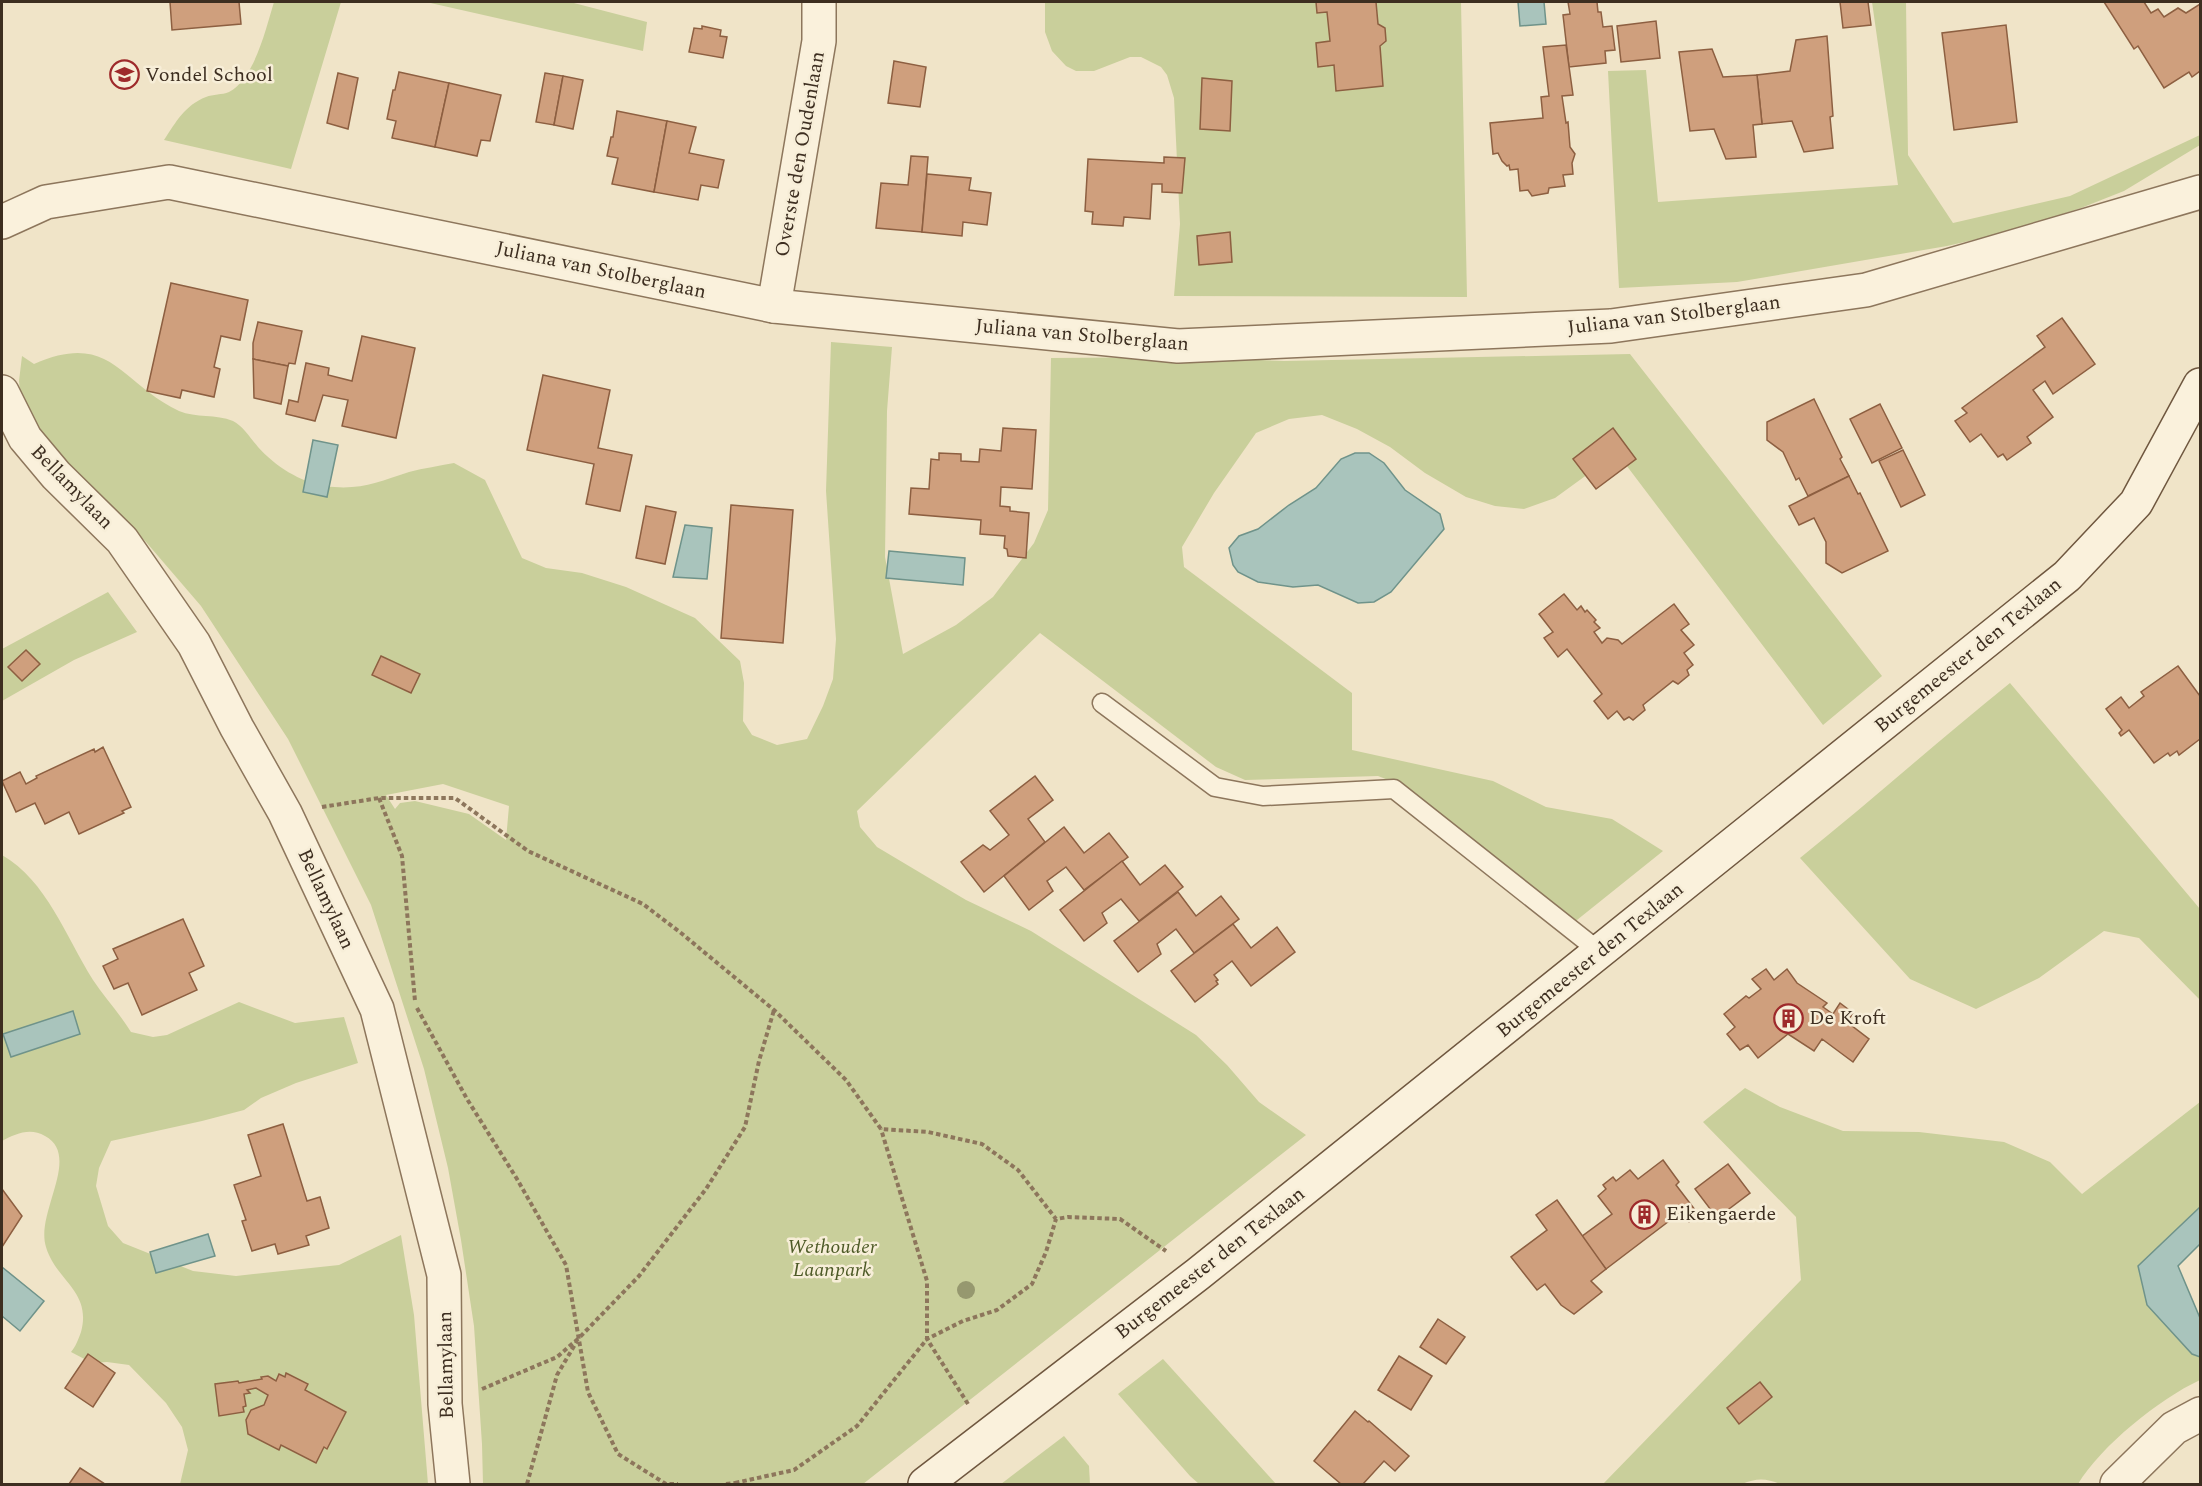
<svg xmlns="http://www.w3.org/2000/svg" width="2202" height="1486" font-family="Spectral,serif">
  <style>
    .green { fill: #c9cf9b; fill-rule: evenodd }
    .water { fill: #a9c4bc; stroke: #6f938a; stroke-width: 1.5 }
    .building { fill: #cf9f7d; stroke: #8d5f41; stroke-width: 1.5 }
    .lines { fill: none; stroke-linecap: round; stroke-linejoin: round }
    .lane-casing { stroke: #8d765c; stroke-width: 21 }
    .street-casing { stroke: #8d765c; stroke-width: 36 }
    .secondary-casing { stroke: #6f573f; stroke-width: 36 }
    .path { stroke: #8d765c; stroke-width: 4; stroke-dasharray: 4.5 3; stroke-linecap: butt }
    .lane { stroke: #faf1dc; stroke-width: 18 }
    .street { stroke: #faf1dc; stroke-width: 33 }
    .secondary { stroke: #faf1dc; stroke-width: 33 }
    .tree { fill: #96986f }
    .labels { text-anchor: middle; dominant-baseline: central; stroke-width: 5; stroke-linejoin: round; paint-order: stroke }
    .poi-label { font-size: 20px; fill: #3d2e20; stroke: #f7eed8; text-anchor: start }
    .street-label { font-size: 20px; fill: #3d2e20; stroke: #f7eed8 }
    .park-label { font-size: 20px; font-style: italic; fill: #4d5a26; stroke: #f7eed8 }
  </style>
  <rect width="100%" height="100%" fill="#f0e4c8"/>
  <g class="green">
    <path d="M274 2H341L291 169 164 140C176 122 185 105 206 97 213 94 222 95 229 92 255 78 266 28 274 2Z"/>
    <path d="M426 2H570L647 22 643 51Z"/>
    <path d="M1045 2H1461L1467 297 1174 296 1180 224 1174 98 1167 75 1161 67 1141 57H1130L1094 71H1076L1066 66 1052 51 1045 32Z"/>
    <path d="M1872 2H1906L1908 155 1953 223 2070 196 2200 135V145L2124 191 2081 208 2004 233 1947 246 1737 282 1619 288 1608 71 1646 70 1658 202 1898 185Z"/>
    <path d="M831 342 892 347 887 411 885 557 903 654 956 625 993 597 1034 543 1048 510 1051 358 1181 357 1284 361 1630 354 1882 676 1823 725 1617 453 1555 498 1524 509 1495 506 1466 497 1425 473 1390 447 1357 429 1322 415 1289 419 1256 433 1214 493 1182 547 1184 567 1352 693V750L1493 781 1546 807 1612 819 1663 851 1567 928 1401 785 1378 776 1245 780 1216 767 1040 633 857 811 860 827 877 847 966 900 1031 931 1196 1035 1227 1065 1259 1102 1306 1135 863 1484H483L482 1444 474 1326 461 1240 448 1168 424 1069 371 905 288 739 201 606 146 542 104 501 30 422 21 403 19 381 22 356 34 364C111 330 120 383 179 411 196 418 216 414 233 421 243 426 251 439 258 447 275 466 300 482 325 486 359 491 378 482 409 472 424 468 439 466 454 463L485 480 522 558 546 568 582 573 626 587 695 618 740 661 744 683 743 721 752 735 777 745 807 739 823 706 833 679 836 639 826 491ZM443 784 509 806 506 840 469 814 415 801 400 803 395 809 386 795Z"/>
    <path d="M108 592 137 632 74 660 2 701V649Z"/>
    <path d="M2010 683 2200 909V1000L2139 938 2104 931 2039 978 1976 1009 1910 979 1800 858C1871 801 1939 740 2010 683Z"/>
    <path d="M2 855C47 881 66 937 93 980 105 998 120 1014 131 1032L153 1037 167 1035 239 1002 295 1023 344 1017 358 1063 296 1083 261 1098 244 1110 202 1121 111 1141 99 1168 96 1186 108 1226 123 1243 193 1271 236 1276 339 1265 401 1235 414 1315 428 1484H180L188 1450 182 1427 166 1403 129 1365 107 1362 92 1363 71 1352C76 1346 78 1340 81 1332 92 1291 56 1281 46 1247 35 1213 82 1156 45 1136 30 1127 15 1134 2 1141Z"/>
    <path d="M1745 1088 1780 1107 1843 1131 1919 1132 2004 1142 2050 1162 2082 1194 2200 1102V1207L2138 1266 2192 1354 2200 1357V1380C2159 1399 2101 1446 2078 1484H1780C1766 1478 1756 1478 1742 1484H1603L1801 1280 1796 1217 1703 1122Z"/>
    <path d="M1163 1359 1276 1484H1199L1190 1476 1118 1394Z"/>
    <path d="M1064 1436 1089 1466 1090 1484H1001Z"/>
  </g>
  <g class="water">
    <path d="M1518 2H1544L1546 24 1520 26Z"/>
    <path d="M313 440 338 445 327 497 303 492Z"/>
    <path d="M1355 453H1369L1384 463 1405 490 1440 514 1444 529 1391 592 1374 602 1358 603 1318 585 1293 587 1258 582 1238 572 1233 565 1229 548 1239 536 1258 529 1289 505 1316 488 1341 459Z"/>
    <path d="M685 525 712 528 707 579 673 577Z"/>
    <path d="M889 551 965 558 963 585 886 578Z"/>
    <path d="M73 1011 80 1034 11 1057 3 1034Z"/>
    <path d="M2200 1207V1244L2178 1266 2200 1318V1357L2192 1354 2147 1305 2138 1266Z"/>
    <path d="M208 1234 215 1256 156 1273 150 1252Z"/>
    <path d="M2 1267 44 1301 20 1331 2 1316Z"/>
  </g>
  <g class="building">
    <path d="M170 2H239L241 24 172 30Z"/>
    <path d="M1316 2H1376L1378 24 1385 28 1386 41 1380 46 1383 86 1336 91 1334 65 1318 67 1316 43 1330 41 1327 12 1317 13Z"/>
    <path d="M1568 2H1597L1598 12H1601L1603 27 1612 26 1615 50 1605 51 1606 63 1569 67 1563 15 1570 14Z"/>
    <path d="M1840 2H1868L1871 25 1843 28Z"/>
    <path d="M2104 2H2144L2151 13 2158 9 2164 17 2178 8 2186 13 2200 4V71L2192 77 2189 72 2164 88 2138 46 2134 49Z"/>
    <path d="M1656 21 1660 58 1621 62 1617 26Z"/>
    <path d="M2006 25 2017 122 1954 130 1942 33Z"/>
    <path d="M702 26 721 30 720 36 727 37 723 58 689 52 694 28 702 29Z"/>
    <path d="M1827 36 1833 116 1830 117 1833 148 1804 152 1792 121 1762 124 1757 75 1790 71 1796 40Z"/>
    <path d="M1566 45 1573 95 1562 96 1566 123 1568 122 1570 147 1575 154 1572 163 1573 174 1563 175 1565 186 1549 188 1548 193 1532 196 1528 190 1520 191 1518 169 1510 170 1509 165 1507 166 1502 161 1498 153 1493 154 1490 123 1543 118 1541 97 1549 96 1543 47Z"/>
    <path d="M1712 49 1723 77 1757 75 1762 124 1753 125 1756 157 1726 159 1714 129 1690 131 1679 52Z"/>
    <path d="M894 61 926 67 920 107 888 103Z"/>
    <path d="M399 72 449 83 435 147 392 138 396 121 387 119 393 90H395Z"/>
    <path d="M338 73 358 78 348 129 327 123Z"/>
    <path d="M545 73 563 76 554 125 536 122Z"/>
    <path d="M563 76 583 80 573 129 554 125Z"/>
    <path d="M1202 78 1232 81 1230 131 1200 129Z"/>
    <path d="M449 83 501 95 490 141 481 140 477 156 435 147Z"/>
    <path d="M617 111 667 121 654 192 612 184 618 158 607 156 611 137H613Z"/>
    <path d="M667 121 696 127 689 153 724 160 718 188 701 185 698 200 654 192Z"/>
    <path d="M911 156 928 157 922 232 876 228 881 183 908 185Z"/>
    <path d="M1164 157 1185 158 1182 193 1162 192V184H1152L1150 219 1124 217 1123 226 1092 224 1093 212 1085 211 1088 159 1164 163Z"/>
    <path d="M927 174 971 178 969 190 991 193 987 225 963 222 962 236 922 232Z"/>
    <path d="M1230 232 1232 262 1199 265 1197 236Z"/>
    <path d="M171 283 248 300 240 340 221 336 214 367 220 369 214 397 182 390 180 398 147 391Z"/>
    <path d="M2062 318 2095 364 2053 394 2045 381 2033 390 2053 417 2027 437 2031 443 2007 460 2003 454 1998 457 1981 434 1970 442 1955 421 1967 413 1962 408 2045 347 2037 336Z"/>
    <path d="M258 322 302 331 295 364 289 363 288 366 253 359V343Z"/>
    <path d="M362 336 415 348 396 438 342 426 348 400 323 395 315 421 286 414 289 400 298 402 306 363 329 368 328 375 352 381Z"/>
    <path d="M253 359 288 366 281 404 254 398Z"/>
    <path d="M543 375 610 390 598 448 632 455 620 511 586 504 594 464 527 450Z"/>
    <path d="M1814 399 1842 457 1840 459 1849 476 1808 496 1799 478 1796 480 1783 452 1767 440V422Z"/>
    <path d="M1880 404 1902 448 1872 463 1850 419Z"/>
    <path d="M1003 428 1036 430 1032 489 1001 487 1000 506 1010 507V511L1029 513 1026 558 1008 556 1007 549 1004 548 1005 536 980 534 981 520 909 514 911 488 929 489 931 459 939 460V453L961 454V461L979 462 980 449 1001 451Z"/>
    <path d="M1613 428 1636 459 1596 489 1573 459Z"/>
    <path d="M1903 450 1925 495 1901 507 1879 461Z"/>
    <path d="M1849 476 1858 494 1860 493 1888 551 1842 573 1826 563V542L1814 518 1799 525 1789 506Z"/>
    <path d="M731 505 793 510 783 643 721 638Z"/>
    <path d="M646 506 676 512 665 564 636 558Z"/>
    <path d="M1564 594 1577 610 1581 606 1585 612 1587 610 1596 620 1594 622 1600 628 1594 632 1602 643 1607 638 1618 640 1622 644 1674 604 1689 624 1681 630 1694 645 1684 653 1693 665 1687 670 1689 675 1678 684 1673 681 1643 705 1645 710 1633 720 1629 717 1624 720 1617 711 1608 719 1594 701 1602 694 1567 649 1558 657 1544 638 1553 632 1539 614Z"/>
    <path d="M26 650 40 664 22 681 8 667Z"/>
    <path d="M381 656 420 674 411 693 372 675Z"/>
    <path d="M2178 666 2200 696V739L2179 755 2177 751 2170 756 2168 753 2154 763 2129 730 2121 736 2119 733 2122 730 2106 709 2121 697 2129 708 2144 696 2141 692Z"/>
    <path d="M103 747 131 807 122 811 124 813 79 834 69 812 45 824 35 803 16 812 2 781 20 772 26 784 37 778 36 776 94 749 95 752Z"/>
    <path d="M1035 776 1053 800 1028 819 1045 842 984 892 961 862 983 845 990 850 1009 835 990 811Z"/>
    <path d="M1064 827 1084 853 1109 833 1128 857 1084 890 1066 867 1047 881 1053 891 1029 910 1004 876Z"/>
    <path d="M1122 861 1140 885 1165 865 1183 887 1139 921 1121 899 1102 913 1107 923 1084 941 1060 910Z"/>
    <path d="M1178 892 1196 916 1221 896 1239 919 1194 953 1176 929 1157 944 1161 954 1138 972 1114 941Z"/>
    <path d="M183 919 204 966 189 973 197 990 142 1015 128 983 114 989 103 966 118 959 113 949Z"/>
    <path d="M1233 924 1251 948 1277 927 1295 952 1251 986 1232 961 1214 975 1218 980 1216 981 1218 984 1195 1002 1171 971Z"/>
    <path d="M1766 969 1774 980 1787 969 1797 983 1827 1003 1823 1007 1833 1014 1840 1003 1853 1013 1847 1022 1869 1039 1853 1062 1822 1039 1814 1051 1788 1034 1758 1058 1748 1045 1740 1050 1727 1034 1735 1027 1724 1014 1746 996 1749 998 1761 989 1752 979Z"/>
    <path d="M283 1124 307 1201 320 1197 329 1228 306 1236 309 1245 278 1254 275 1244 252 1251 242 1221 246 1220 234 1185 261 1176 248 1135Z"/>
    <path d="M1663 1160 1679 1182 1676 1185 1699 1215 1689 1222 1681 1212 1606 1269 1581 1237 1612 1214 1598 1196 1606 1189 1603 1185 1613 1177 1616 1181 1630 1170 1638 1179Z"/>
    <path d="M1728 1164 1750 1193 1717 1218 1695 1189Z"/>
    <path d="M2 1189 22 1216 2 1247Z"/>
    <path d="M1557 1200 1606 1269 1591 1281 1602 1292 1574 1314 1561 1305 1545 1284 1537 1290 1511 1257 1547 1230 1536 1215Z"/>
    <path d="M1438 1319 1465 1337 1446 1364 1420 1347Z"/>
    <path d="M88 1354 115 1373 93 1407 65 1388Z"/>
    <path d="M1399 1356 1432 1376 1411 1410 1378 1390Z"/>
    <path d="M286 1373 308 1384 305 1390 346 1412 327 1449 324 1447 316 1463 281 1445 279 1450 248 1434 246 1420 251 1410 264 1405 268 1395 256 1388 247 1390 250 1393 244 1394 246 1406 243 1407 244 1412 219 1416 215 1384 238 1381 239 1383 262 1379 261 1377 268 1376 276 1381 279 1374 285 1377Z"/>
    <path d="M1760 1382 1772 1397 1739 1424 1727 1408Z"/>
    <path d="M1355 1411 1368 1422 1369 1421 1409 1456 1395 1471 1384 1461 1363 1484H1341L1314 1461Z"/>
    <path d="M80 1468 105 1484H69Z"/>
  </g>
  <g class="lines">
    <defs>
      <path id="lane" d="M1102 703 1215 787 1263 796 1394 789 1600 952"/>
      <g id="street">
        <path d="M2 222 46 202 169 182 774 306 1178 346 1611 326 1866 290 2200 192"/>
        <path d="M774 306 819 41V2"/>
        <path d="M2 392 25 438 56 475 122 540 194 644 237 728 285 813 377 1009 444 1275 445 1404 453 1484"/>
        <path d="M2117 1484 2174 1428 2200 1414"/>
      </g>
      <path id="secondary" d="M925 1484 1198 1274 2067 576 2136 503 2200 385"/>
    </defs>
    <use href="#lane" class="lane-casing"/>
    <use href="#street" class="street-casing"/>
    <use href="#secondary" class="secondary-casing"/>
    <g class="path">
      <path d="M379 798 402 856 415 1001"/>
      <path d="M322 807 379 798H455L528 851 643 904 681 933 774 1010 846 1080 881 1129 928 1132 982 1144 1018 1170 1056 1219 1068 1217 1120 1219 1166 1251"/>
      <path d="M417 1008 467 1099 517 1179 566 1265 588 1392 618 1454 666 1484H678"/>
      <path d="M482 1389 557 1357 579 1338 639 1276 706 1189 745 1127 759 1061 774 1010"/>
      <path d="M968 1404 927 1339 963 1321 997 1310 1032 1284 1046 1252 1056 1219"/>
      <path d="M735 1483 794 1470 857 1426 927 1339V1281L881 1129"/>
      <path d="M527 1484 557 1375 577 1341"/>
      <path d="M726 1484 735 1483 736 1484"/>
    </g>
    <use href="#lane" class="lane"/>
    <use href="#street" class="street"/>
    <use href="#secondary" class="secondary"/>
  </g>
  <circle class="tree" cx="966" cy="1290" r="9"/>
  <defs>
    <symbol id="school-ring" viewBox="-11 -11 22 22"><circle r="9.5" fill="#f7eed8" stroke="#9e2a2b" stroke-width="1.5"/><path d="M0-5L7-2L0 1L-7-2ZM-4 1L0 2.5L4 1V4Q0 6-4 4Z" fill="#9e2a2b"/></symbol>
    <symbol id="building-ring" viewBox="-11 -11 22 22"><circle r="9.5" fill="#f7eed8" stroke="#9e2a2b" stroke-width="1.5"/><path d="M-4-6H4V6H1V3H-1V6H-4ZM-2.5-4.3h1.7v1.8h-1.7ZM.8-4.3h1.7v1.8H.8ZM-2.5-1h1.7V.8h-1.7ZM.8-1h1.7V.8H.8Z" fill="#9e2a2b"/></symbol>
  </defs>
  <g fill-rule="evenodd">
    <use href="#school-ring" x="108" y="58" width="33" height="33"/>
    <use href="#building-ring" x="1772" y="1002" width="33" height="33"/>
    <use href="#building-ring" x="1628" y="1198" width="33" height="33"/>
  </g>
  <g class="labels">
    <g class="poi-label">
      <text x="145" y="75">Vondel School</text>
      <text x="1809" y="1018">De Kroft</text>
      <text x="1666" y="1214">Eikengaerde</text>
    </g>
    <g class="street-label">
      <text transform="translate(800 154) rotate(-80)">Overste den Oudenlaan</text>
      <text transform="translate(601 270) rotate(12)">Juliana van Stolberglaan</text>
      <text transform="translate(1674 315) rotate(-7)">Juliana van Stolberglaan</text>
      <text transform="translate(1082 335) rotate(5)">Juliana van Stolberglaan</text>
      <text transform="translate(72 487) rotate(46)">Bellamylaan</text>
      <text transform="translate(1968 655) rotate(-39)">Burgemeester den Texlaan</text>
      <text transform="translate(326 899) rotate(65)">Bellamylaan</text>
      <text transform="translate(1590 960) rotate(-39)">Burgemeester den Texlaan</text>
      <text transform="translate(1210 1263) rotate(-38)">Burgemeester den Texlaan</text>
      <text transform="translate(446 1365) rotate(-91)">Bellamylaan</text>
    </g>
    <g class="park-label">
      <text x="832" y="1247">Wethouder<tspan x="832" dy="23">Laanpark</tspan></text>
    </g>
  </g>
  <rect width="2202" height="1486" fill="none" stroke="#3d2e20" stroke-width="6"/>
</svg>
